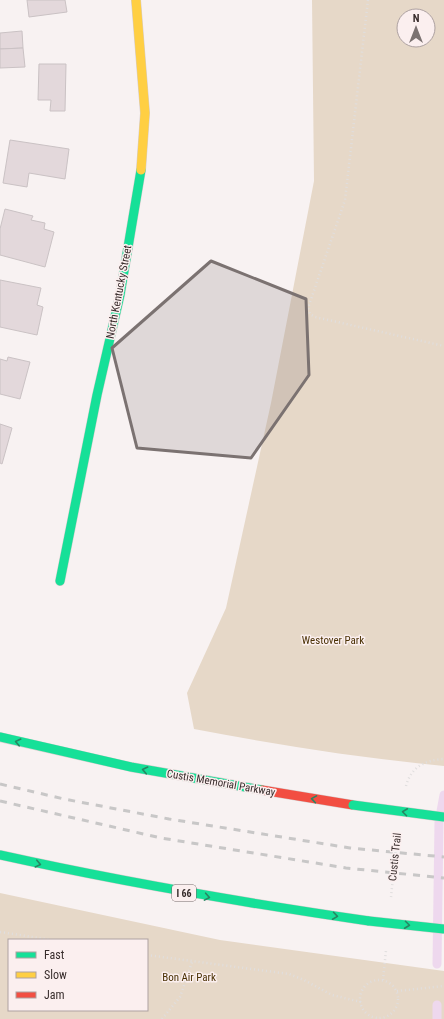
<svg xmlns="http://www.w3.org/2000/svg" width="444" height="1019" font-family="'Roboto Condensed',sans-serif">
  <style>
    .green { fill: #e6d8c8; fill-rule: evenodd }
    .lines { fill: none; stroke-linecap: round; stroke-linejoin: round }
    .stream { stroke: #eed8ee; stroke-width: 9 }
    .building { fill: #e3d8db; stroke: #cac2c4 }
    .fast-casing { stroke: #d6cdcd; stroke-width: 10 }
    .slow-casing { stroke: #d6cdcd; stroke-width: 10 }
    .jam-casing { stroke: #d6cdcd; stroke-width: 10 }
    .path { stroke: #e0dede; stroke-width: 2.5; stroke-dasharray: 1 3; stroke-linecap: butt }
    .fast { stroke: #16e098; stroke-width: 9 }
    .slow { stroke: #ffcf43; stroke-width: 9 }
    .jam { stroke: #f24e42; stroke-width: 9 }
    .rail { stroke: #c8c7c7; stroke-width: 3; stroke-dasharray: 7 7; stroke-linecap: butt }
    .fast-bridge-casing { stroke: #d6cdcd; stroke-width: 10; stroke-linecap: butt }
    .fast-bridge { stroke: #16e098; stroke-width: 9 }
    .oneway { stroke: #278662 }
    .marked { fill: #7b7271; fill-opacity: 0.2; stroke: #7b7271; stroke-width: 3; stroke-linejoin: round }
    .labels { text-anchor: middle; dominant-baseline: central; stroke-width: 3; stroke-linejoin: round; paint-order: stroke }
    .shield { fill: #fbefef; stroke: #726766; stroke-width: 1 }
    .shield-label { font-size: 10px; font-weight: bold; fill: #382d2c }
    .street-label { font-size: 11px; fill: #382d2c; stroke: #fbefef }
    .park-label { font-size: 11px; fill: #4a3104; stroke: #fbefef }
  </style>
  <rect width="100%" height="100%" fill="#f8f2f2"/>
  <g class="green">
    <path d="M312 0H444V766C360 758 277 745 194 729L187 693 226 608 271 403 314 181ZM404 16H428V40H404Z"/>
    <path d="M0 893 220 940 444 971V1019H0ZM9 940H147V1010H9Z"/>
  </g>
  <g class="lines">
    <g class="stream">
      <path d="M437 964 439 822 444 795"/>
      <path d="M437 1019V1005"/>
    </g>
  </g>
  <g class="building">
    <path d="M27 0H65L67 12 29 17Z"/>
    <path d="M22 31 23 48 0 49V33Z"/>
    <path d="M23 48 25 67 0 68V49Z"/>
    <path d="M39 64H66L65 111H50L51 100H38Z"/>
    <path d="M10 140 69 149 65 179 29 173 27 187 3 183Z"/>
    <path d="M5 209 33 216 31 220 45 223 44 229 54 232 45 267 0 255V229Z"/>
    <path d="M0 280 41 288 37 305 43 307 37 335 0 327Z"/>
    <path d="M8 357 30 362 20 399 0 394V359L7 361Z"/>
    <path d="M0 424 12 428 2 464 0 463Z"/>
  </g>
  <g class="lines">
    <defs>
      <g id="fast">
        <path d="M60 581 97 395 120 295 141 170"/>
        <path d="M0 737 131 767 262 790"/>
        <path d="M0 855C122 882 245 903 369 921"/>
      </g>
      <path id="slow" d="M136 0 145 113 141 170"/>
      <path id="jam" d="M262 790 353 805"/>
    </defs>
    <use href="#fast" class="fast-casing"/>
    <use href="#slow" class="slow-casing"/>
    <use href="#jam" class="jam-casing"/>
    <g class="path">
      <path d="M368 0 345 200 308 308 310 314 315 317 444 346"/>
      <path d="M406 786C411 767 425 760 444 759"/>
      <path d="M391 897 397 838"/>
      <path d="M0 932 52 940"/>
      <path d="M147 955 289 974 304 980 332 995 361 1002"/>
      <path d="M383 980 386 950"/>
      <circle cx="379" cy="999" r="19"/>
      <path d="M397 991 444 986"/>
      <path d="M162 1019 180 997 192 962"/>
    </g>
    <use href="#fast" class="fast"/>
    <use href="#slow" class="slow"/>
    <use href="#jam" class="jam"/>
    <g class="rail">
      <path d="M0 784 64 799 169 819 350 848 444 857"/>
      <path d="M0 801 161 838 346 868 444 878"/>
    </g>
    <defs>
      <g id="fast-bridge">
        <path d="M353 805 444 817"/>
        <path d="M369 921 444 929"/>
      </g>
    </defs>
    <use href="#fast-bridge" class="fast-bridge-casing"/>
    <use href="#fast-bridge" class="fast-bridge"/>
  </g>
  <defs><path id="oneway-chevron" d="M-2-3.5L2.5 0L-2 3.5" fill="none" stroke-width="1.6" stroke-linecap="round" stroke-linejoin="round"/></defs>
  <g class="oneway">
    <use href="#oneway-chevron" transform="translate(18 742) rotate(-167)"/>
    <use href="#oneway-chevron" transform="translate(145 770) rotate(-168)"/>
    <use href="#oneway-chevron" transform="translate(314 799) rotate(-171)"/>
    <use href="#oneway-chevron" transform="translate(405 812) rotate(-173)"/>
    <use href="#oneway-chevron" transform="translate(38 864) rotate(13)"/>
    <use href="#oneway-chevron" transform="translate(207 897) rotate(10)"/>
    <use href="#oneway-chevron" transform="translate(335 916) rotate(8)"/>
    <use href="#oneway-chevron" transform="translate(407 925) rotate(7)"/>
  </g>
  <path class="marked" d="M211 261 306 299 309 375 251 458 137 448 112 348Z"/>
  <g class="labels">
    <rect class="shield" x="172" y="885" width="24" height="16" rx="3"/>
    <g class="shield-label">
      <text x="184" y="893">I 66</text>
    </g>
    <g class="street-label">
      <text transform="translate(119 292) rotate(-79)">North Kentucky Street</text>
      <text transform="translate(221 783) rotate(10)">Custis Memorial Parkway</text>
      <text transform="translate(395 857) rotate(-84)">Custis Trail</text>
    </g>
    <g class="park-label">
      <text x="333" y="640">Westover Park</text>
      <text x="189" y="977">Bon Air Park</text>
    </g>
  </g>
  <rect x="8" y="939" width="140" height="72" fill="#fbefef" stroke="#ada1a1"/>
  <rect x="16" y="952" width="20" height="6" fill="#16e098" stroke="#ada1a1"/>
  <text x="44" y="959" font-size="12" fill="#382d2c">Fast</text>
  <rect x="16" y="972" width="20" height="6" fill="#ffcf43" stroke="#ada1a1"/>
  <text x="44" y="979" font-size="12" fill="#382d2c">Slow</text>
  <rect x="16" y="992" width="20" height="6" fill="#f24e42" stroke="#ada1a1"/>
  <text x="44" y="999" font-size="12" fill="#382d2c">Jam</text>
  <g transform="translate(416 28)"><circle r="19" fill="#fbefef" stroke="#ada1a1"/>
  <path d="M0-3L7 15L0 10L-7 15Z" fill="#7b7271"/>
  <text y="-6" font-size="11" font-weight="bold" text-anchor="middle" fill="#382d2c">N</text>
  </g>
</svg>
